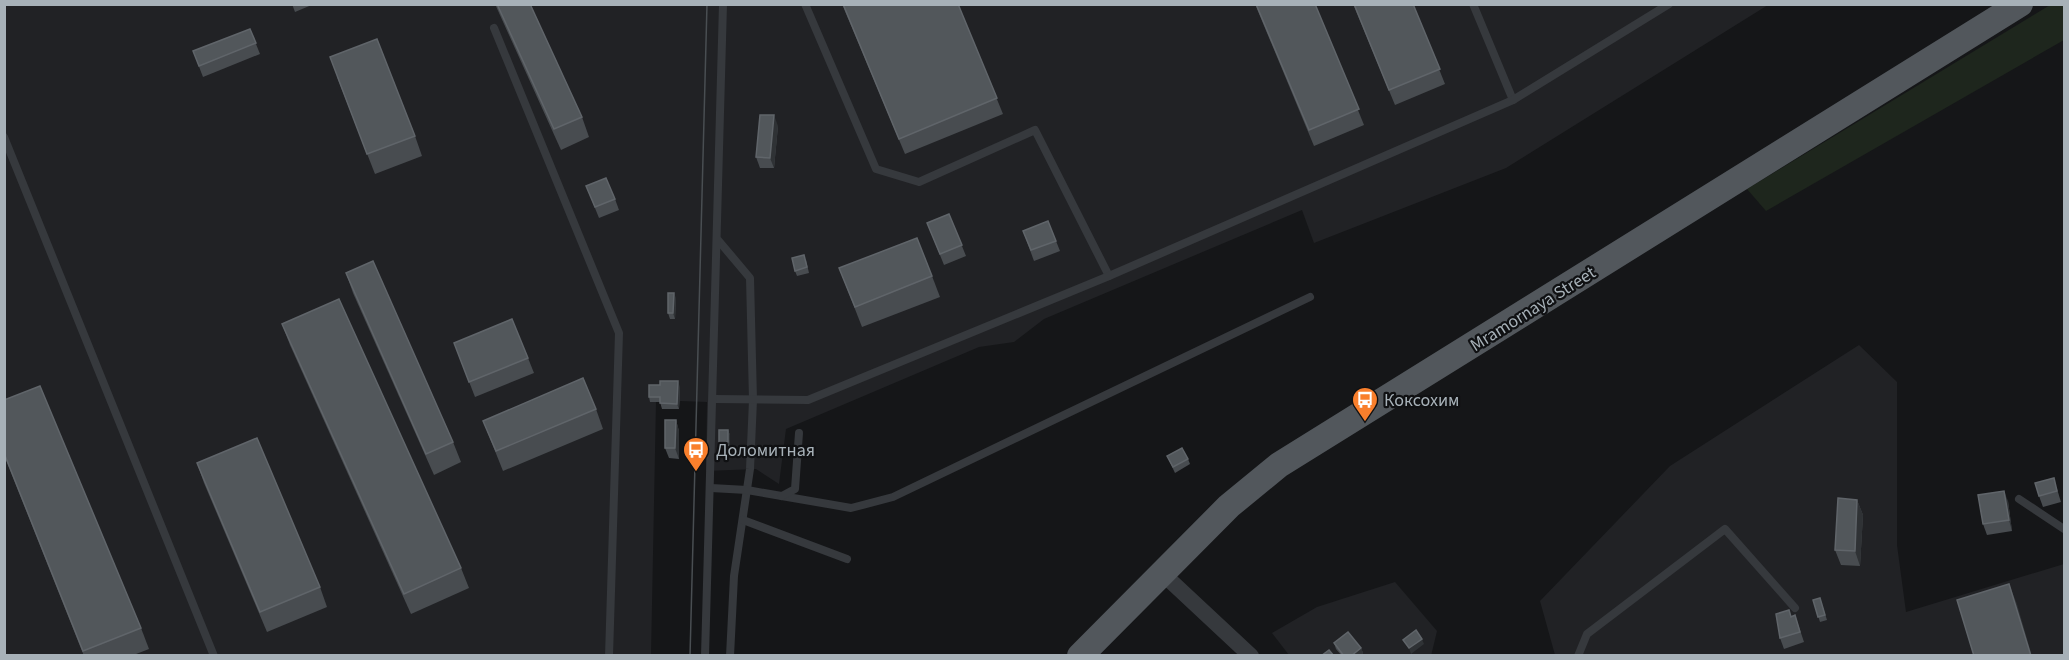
<svg xmlns="http://www.w3.org/2000/svg" width="2069" height="660" font-family="'Source Sans 3',sans-serif">
  <style>
    .built { fill: #212225 }
    .green { fill: #1e261d }
    .lines { fill: none; stroke-linecap: round; stroke-linejoin: round }
    .lane { stroke: #36393d; stroke-width: 8 }
    .street { stroke: #36393d; stroke-width: 16 }
    .primary { stroke: #52575c; stroke-width: 26 }
    .tram { stroke: #494e52; stroke-width: 1.5 }
    .wall { fill: #484c50 }
    .shaded-wall { fill: #2f3235 }
    .building { fill: #52575b; stroke: #60656a; stroke-width: 1.5 }
    .labels { text-anchor: middle; dominant-baseline: central; stroke-width: 4.5; stroke-linejoin: round; paint-order: stroke }
    .street-label { font-size: 18px; fill: #a7b1b8; stroke: #101113 }
    .poi-label { font-size: 18px; fill: #a7b1b8; stroke: #101113; text-anchor: start }
  </style>
  <rect width="100%" height="100%" fill="#151618"/>
  <g class="built">
    <path d="M4 5H1768L1506 168 1314 243 1302 210 1044 319 1014 342 979 347 786 429 779 484 756 469 706 471 707 402 680 401 679 409H662V402H656L651 656 5 655Z"/>
    <path d="M1859 345 1897 382V545L1906 612 2064 564V655H1555L1540 601 1670 466Z"/>
    <path d="M1395 582 1437 631 1431 656 1289 655 1272 633 1317 607Z"/>
  </g>
  <path class="green" d="M2050 5H2064V40L1766 211 1747 189Z"/>
  <g class="lines">
    <g class="lane">
      <path d="M805 4 876 169 919 182 1035 130 1109 276"/>
      <path d="M1473 4 1513 100"/>
      <path d="M494 28 619 333 609 656"/>
      <path d="M4 137 214 656"/>
      <path d="M718 240 750 278 753 400 750 469 734 576 730 656"/>
      <path d="M714 399 808 400 1109 276 1513 100 1669 4"/>
      <path d="M711 488 747 490 851 508 893 497 1310 297"/>
      <path d="M782 496 795 489 799 433"/>
      <path d="M2019 499 2064 529"/>
      <path d="M743 520 847 559"/>
      <path d="M705 656 723 4"/>
      <path d="M1578 656 1587 634 1725 529 1795 608"/>
    </g>
    <path class="street" d="M1161 572 1251 656"/>
    <path class="primary" d="M1080 656 1229 506 1279 465 2020 4"/>
    <path class="tram" d="M690 656 707 4"/>
  </g>
  <g class="wall">
    <path d="M292 4H314L295 12Z"/>
    <path d="M495 4H530L582 117 589 137 561 150Z"/>
    <path d="M842 4H958L1003 114 905 154Z"/>
    <path d="M1255 4H1315L1364 125 1314 146Z"/>
    <path d="M1353 4H1413L1445 84 1395 105Z"/>
    <path d="M250 29 260 54 203 77 193 51Z"/>
    <path d="M337 77 415 136 422 156 375 174Z"/>
    <path d="M778 126 774 168H760L756 157Z"/>
    <path d="M586 186 615 199 619 210 599 218Z"/>
    <path d="M949 214 966 256 944 265 927 223Z"/>
    <path d="M1048 221 1060 251 1034 261 1023 231Z"/>
    <path d="M806 260 809 273 797 276 795 271Z"/>
    <path d="M839 268 932 276 940 297 862 327Z"/>
    <path d="M346 273 453 442 461 462 434 475 353 293Z"/>
    <path d="M676 298 675 319H670L668 313Z"/>
    <path d="M282 324 461 568 469 588 411 614 290 345Z"/>
    <path d="M454 343 528 358 534 373 475 397Z"/>
    <path d="M680 387 679 409H662L660 402H650L649 397Z"/>
    <path d="M4 400 141 628 149 649 131 656H84L4 455Z"/>
    <path d="M596 409 603 429 503 471 483 421Z"/>
    <path d="M676 420 679 431V459L669 458 665 448Z"/>
    <path d="M728 430 730 435V448L721 447 719 442Z"/>
    <path d="M1167 456 1188 459 1190 464 1175 473Z"/>
    <path d="M197 463 320 587 327 607 267 632 204 483Z"/>
    <path d="M2057 489 2061 502 2043 507 2039 496Z"/>
    <path d="M1857 500 1863 515 1860 566 1841 565 1835 550Z"/>
    <path d="M2008 501 2012 531 1987 535 1983 524Z"/>
    <path d="M1820 598 1827 620 1820 622 1813 600Z"/>
    <path d="M1795 615 1804 642 1784 649 1780 638 1791 616Z"/>
    <path d="M1334 643 1361 648 1363 653 1360 656H1342L1336 649Z"/>
  </g>
  <g class="shaded-wall">
    <path d="M774 115 778 126 774 168 770 158Z"/>
    <path d="M674 293 676 298 675 319 673 313Z"/>
    <path d="M678 381 680 387 679 409 677 404Z"/>
    <path d="M676 420 679 431V459L675 448Z"/>
    <path d="M728 430 730 435V448L728 442Z"/>
    <path d="M2004 491 2008 501 2012 531 2009 520Z"/>
    <path d="M1857 500 1863 515 1860 566 1855 551Z"/>
    <path d="M2009 584 2017 604 2032 656H2031Z"/>
    <path d="M1422 639 1424 644 1411 654 1409 648Z"/>
    <path d="M1361 648 1363 653 1360 656H1351Z"/>
  </g>
  <g class="building">
    <path d="M497 4H530L582 117 554 129Z"/>
    <path d="M843 4H958L997 98 899 139Z"/>
    <path d="M1256 4H1315L1359 109 1309 130Z"/>
    <path d="M1354 4H1413L1440 69 1389 90Z"/>
    <path d="M250 29 256 43 199 66 193 51Z"/>
    <path d="M377 39 415 136 367 154 330 57Z"/>
    <path d="M760 115H774L770 158 756 157Z"/>
    <path d="M606 178 615 199 595 207 586 186Z"/>
    <path d="M949 214 962 245 940 254 927 223Z"/>
    <path d="M1048 221 1056 241 1031 250 1023 231Z"/>
    <path d="M917 238 932 276 855 307 839 268Z"/>
    <path d="M804 255 807 267 795 271 792 258Z"/>
    <path d="M373 261 453 442 426 454 346 273Z"/>
    <path d="M668 293H674L673 313H668Z"/>
    <path d="M339 299 461 568 404 594 282 324Z"/>
    <path d="M512 319 528 358 469 382 454 343Z"/>
    <path d="M583 378 596 409 496 451 483 421Z"/>
    <path d="M660 381H678L677 404 660 403V397H649V385H660Z"/>
    <path d="M40 386 141 628 83 651 4 453V400Z"/>
    <path d="M665 420H676L675 448H665Z"/>
    <rect x="719" y="430" width="9" height="12"/>
    <path d="M257 438 320 587 260 612 197 463Z"/>
    <path d="M1182 448 1188 459 1173 467 1167 456Z"/>
    <path d="M2054 478 2057 491 2039 496 2035 483Z"/>
    <path d="M2004 491 2009 520 1983 524 1978 495Z"/>
    <path d="M1838 498 1857 500 1855 551 1835 550Z"/>
    <path d="M2009 584 2031 656H1974L1957 600Z"/>
    <path d="M1820 598 1825 615 1818 617 1813 600Z"/>
    <path d="M1789 610 1791 617 1795 615 1800 632 1780 638 1776 614Z"/>
    <path d="M1416 630 1422 639 1409 648 1403 640Z"/>
    <path d="M1348 632 1361 648 1351 656H1344L1334 643Z"/>
    <path d="M1329 650 1334 656H1321Z"/>
  </g>
  <defs>
    <symbol id="bus-pin" viewBox="-11 -11 22 30"><path d="M0 17L-7.5 6A9.5 9.5 0 1 1 7.5 6Z" fill="#f97f2c" stroke="#101113"/><path d="M-5-6H5V4H4V6H2V4H-2V6H-4V4H-5ZM-3.5-4V0h7V-4ZM-3.5 1.2v1.5H-2V1.2ZM2 1.2v1.5H3.5V1.2Z" fill="#fff"/></symbol>
  </defs>
  <g fill-rule="evenodd">
    <use href="#bus-pin" x="1350" y="385" width="30" height="40"/>
    <use href="#bus-pin" x="681" y="435" width="30" height="40"/>
  </g>
  <g class="labels">
    <g class="street-label">
      <text transform="translate(1533 309) rotate(-32)">Mramornaya Street</text>
    </g>
    <g class="poi-label">
      <text x="1384" y="400">Коксохим</text>
      <text x="716" y="450">Доломитная</text>
    </g>
  </g>
  <rect width="2069" height="660" fill="none" stroke="#a7b1b8" stroke-width="12"/>
</svg>
